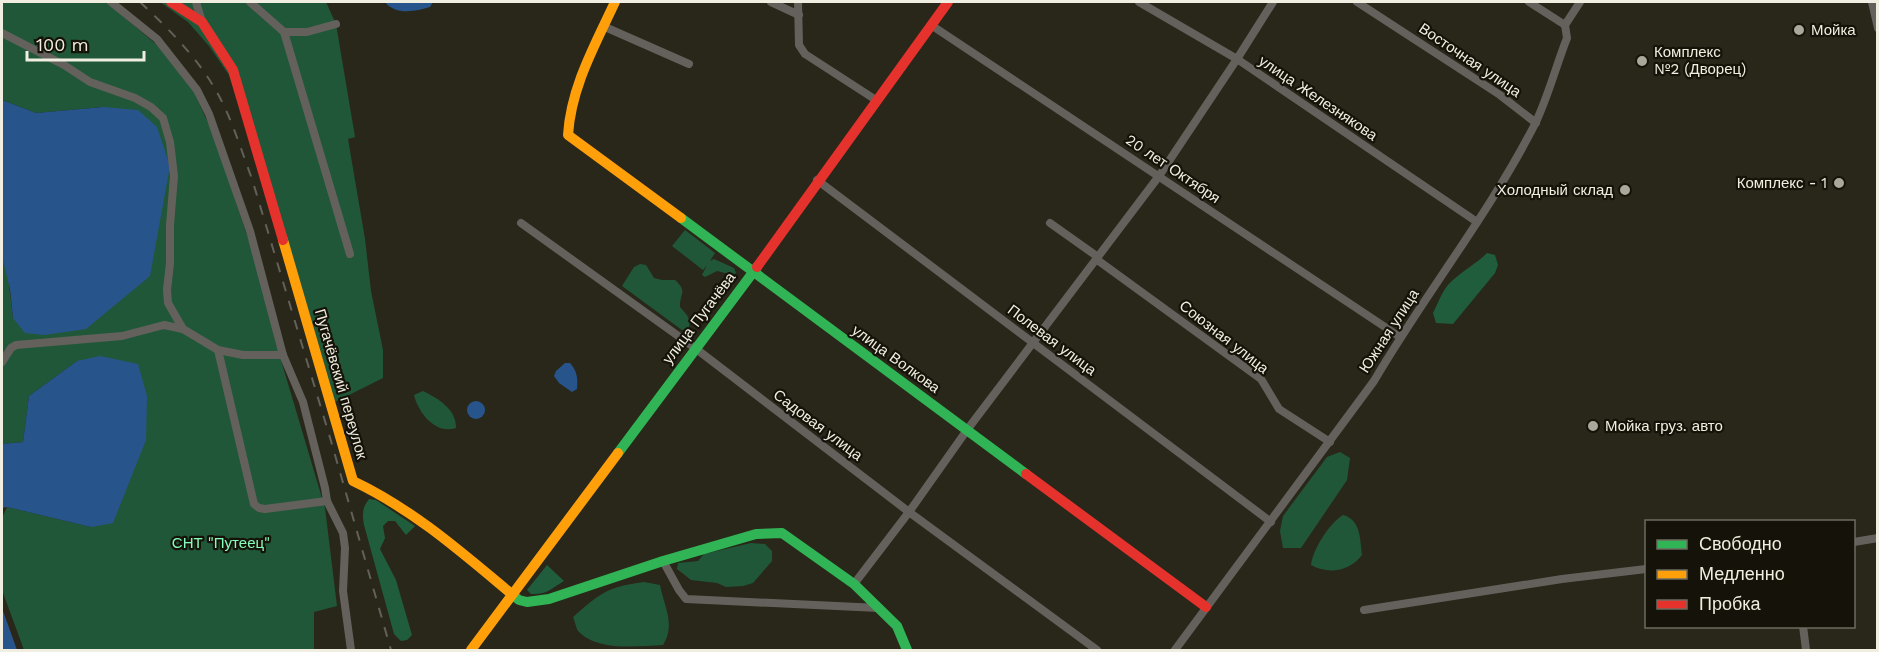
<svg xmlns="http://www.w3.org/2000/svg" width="1879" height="652" font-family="'Work Sans',sans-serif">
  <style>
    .green { fill: #215739 }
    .forest { fill: #1f5d3c }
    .water { fill: #28548c }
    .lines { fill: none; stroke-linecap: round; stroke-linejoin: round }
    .street { stroke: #64615d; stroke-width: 8 }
    .fast { stroke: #30b455; stroke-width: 10 }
    .slow { stroke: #ff9f0a; stroke-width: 10 }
    .jam { stroke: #e5322d; stroke-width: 10 }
    .rail { stroke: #626059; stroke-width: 2; stroke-dasharray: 10 10; stroke-linecap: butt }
    .poi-dot { fill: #aaa89b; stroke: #151309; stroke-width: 2 }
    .labels { text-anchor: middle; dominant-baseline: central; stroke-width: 4.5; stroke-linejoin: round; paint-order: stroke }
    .poi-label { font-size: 15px; fill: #f0eee0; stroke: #151309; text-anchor: start }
    .street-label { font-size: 15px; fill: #f0eee0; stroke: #151309 }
    .park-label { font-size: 15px; fill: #85fdba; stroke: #151309 }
  </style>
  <rect width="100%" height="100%" fill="#29271a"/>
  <g class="green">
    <path d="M2 2H106L157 45 194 92 213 134 259 271 275 340 325 508 337 606 314 612V650H24L2 590V518L7 507 91 527 77 361 29 396 23 442 2 444V225L13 318 103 107 36 113 2 100Z"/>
    <path d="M160 2H326L336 24 355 137 348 139 365 239 371 291 383 350V378L327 406 257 165 229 75 209 46 188 22Z"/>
    <path d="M685 230 715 253 710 261 714 259 734 268 736 273 733 275 717 271 705 277 702 275 707 265 703 270 672 246Z"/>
    <path d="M640 264 646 265 654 278 662 280H675C688 292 680 292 680 307 686 314 693 319 688 329L682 330 622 286 634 267Z"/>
    <path d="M423 391C439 399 456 409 456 428 435 435 418 412 414 395Z"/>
    <path d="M1340 452 1350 458 1347 480 1301 548H1283L1280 531 1283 516 1327 457Z"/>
    <path d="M1343 515C1361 520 1360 539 1362 555 1350 571 1329 575 1311 565 1313 549 1329 524 1343 515Z"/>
    <path d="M751 543 765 544 772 551V561L753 583 743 586 726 587 717 583 691 580 677 569 678 563 698 561 704 554Z"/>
    <path d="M644 582 660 585C664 606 676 625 663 645 637 646 598 652 578 631 576 628 575 621 573 617 601 593 606 587 644 582Z"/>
  </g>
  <g class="forest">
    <path d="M1487 253 1495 255 1498 265 1495 273 1453 324 1436 323 1433 313C1439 301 1443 288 1453 280 1464 270 1477 263 1487 253Z"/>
    <path d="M369 499 376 500 415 526 406 535 395 521H388L383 526 385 538 380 549 396 580 412 635 407 640 401 641 394 634 364 525C362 514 362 508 369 499Z"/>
    <path d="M547 565 564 581C552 588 547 595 531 594L527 590Z"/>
  </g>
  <g class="water">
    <path d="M385 2H433L430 7C416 11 396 16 385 2Z"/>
    <path d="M2 100 36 113 103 107 138 110 157 127 170 166 150 276 86 329 44 335 25 333 13 318 10 289 2 256Z"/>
    <path d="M100 356 138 364 147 396 146 440 113 523 91 527 7 507 2 508V444L23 442 29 396 77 361Z"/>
    <path d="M565 363H570C577 371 578 378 577 389L572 392 559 383 554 376 556 371Z"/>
    <circle cx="476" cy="410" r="9"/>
    <path d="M2 608 17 650H2Z"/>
  </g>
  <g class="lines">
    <g class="street">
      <path d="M111 2 157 39 197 90 209 114 250 231 283 355 303 402 325 488 327 501 343 533 345 548 343 591 351 650"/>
      <path d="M196 2 202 22"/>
      <path d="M250 2 284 32 350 254"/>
      <path d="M771 2 799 15"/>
      <path d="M798 2 799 45 805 54 876 100"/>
      <path d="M1139 2 1237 59 1477 222"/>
      <path d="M1357 2 1500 95 1536 123"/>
      <path d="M1529 2 1565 25"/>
      <path d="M1872 2 1878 28"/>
      <path d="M931 25 1400 337"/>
      <path d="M605 27 689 64"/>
      <path d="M284 32H307L336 24"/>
      <path d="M2 33 64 65 90 82 135 98 151 107 163 118 170 142 174 176 170 225V263L167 290 168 303 183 329"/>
      <path d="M817 180 1271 522"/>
      <path d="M521 223 695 348 909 512 1097 650"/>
      <path d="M1050 223 1098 257"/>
      <path d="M1096 259 1261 379 1279 409 1330 442"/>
      <path d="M218 350 254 504 259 508 265 509 327 501"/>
      <path d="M2 362 11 348 16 345 122 336 164 325 183 329 218 350 243 355H283"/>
      <path d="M1854 542 1878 538"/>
      <path d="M663 561 679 590 686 599 879 608"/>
      <path d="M854 584 909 512 967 430 1159 176 1237 59 1273 2"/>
      <path d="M1364 610 1562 579 1646 569"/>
      <path d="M1803 626 1806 650"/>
      <path d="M1175 650 1374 381C1425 294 1489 214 1535 124 1548 97 1556 66 1567 38L1565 25 1580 2"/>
    </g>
    <g class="fast">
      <path d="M681 218 1026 474"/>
      <path d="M618 453 757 267"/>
      <path d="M508 591 519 600 527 602 549 599 663 561 756 534 782 533 854 584 897 626 907 650"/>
    </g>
    <g class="slow">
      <path d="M615 2C595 45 571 87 568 135L681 218"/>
      <path d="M283 240 353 481C412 509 459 550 508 591"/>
      <path d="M471 650 618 453"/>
    </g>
    <g class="jam">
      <path d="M171 2 202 22 233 70 283 240"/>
      <path d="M757 267 948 2"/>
      <path d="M1026 474 1206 607"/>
    </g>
    <path class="rail" d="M140 2C172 32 205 65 224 106 235 129 243 155 252 179L331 441 391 650"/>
  </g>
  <g class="poi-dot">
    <circle cx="1799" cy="30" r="6"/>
    <circle cx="1642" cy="61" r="6"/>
    <circle cx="1839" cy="183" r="6"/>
    <circle cx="1625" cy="190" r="6"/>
    <circle cx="1593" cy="426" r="6"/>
  </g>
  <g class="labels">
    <g class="poi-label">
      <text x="1811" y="30">Мойка</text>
      <text x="1654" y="52">Комплекс<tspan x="1654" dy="17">№2 (Дворец)</tspan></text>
      <text x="1827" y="183" text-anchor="end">Комплекс - 1</text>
      <text x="1613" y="190" text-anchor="end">Холодный склад</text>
      <text x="1605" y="426">Мойка груз. авто</text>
    </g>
    <g class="street-label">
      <text transform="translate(1470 60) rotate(34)">Восточная улица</text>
      <text transform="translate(1318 98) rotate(34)">улица Железнякова</text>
      <text transform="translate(1173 169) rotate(34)">20 лет Октября</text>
      <text transform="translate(699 318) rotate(-53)">улица Пугачёва</text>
      <text transform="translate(1389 331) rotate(-57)">Южная улица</text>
      <text transform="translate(1224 337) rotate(38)">Союзная улица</text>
      <text transform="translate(1052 340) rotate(37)">Полевая улица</text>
      <text transform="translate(896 359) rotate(36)">улица Волкова</text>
      <text transform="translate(341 384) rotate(74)">Пугачёвский переулок</text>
      <text transform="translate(818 425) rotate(37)">Садовая улица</text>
    </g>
    <g class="park-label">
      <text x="221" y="543">СНТ "Путеец"</text>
    </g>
  </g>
  <rect width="1879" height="652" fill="none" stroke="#f0eee0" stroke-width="6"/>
  <rect x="1645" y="520" width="210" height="108" fill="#151309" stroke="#6d6b5f" stroke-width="1.5"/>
  <rect x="1657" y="540" width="30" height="9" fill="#30b455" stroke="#6d6b5f" stroke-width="1.5"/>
  <text x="1699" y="550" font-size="18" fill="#f0eee0">Свободно</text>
  <rect x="1657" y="570" width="30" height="9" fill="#ff9f0a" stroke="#6d6b5f" stroke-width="1.5"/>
  <text x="1699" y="580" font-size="18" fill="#f0eee0">Медленно</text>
  <rect x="1657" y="600" width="30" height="9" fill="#e5322d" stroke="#6d6b5f" stroke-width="1.5"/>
  <text x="1699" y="610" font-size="18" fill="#f0eee0">Пробка</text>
  <path d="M27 51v9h117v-9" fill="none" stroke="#f0eee0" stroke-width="3"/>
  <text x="36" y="51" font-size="18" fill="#f0eee0" stroke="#151309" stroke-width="4.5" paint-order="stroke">100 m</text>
</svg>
